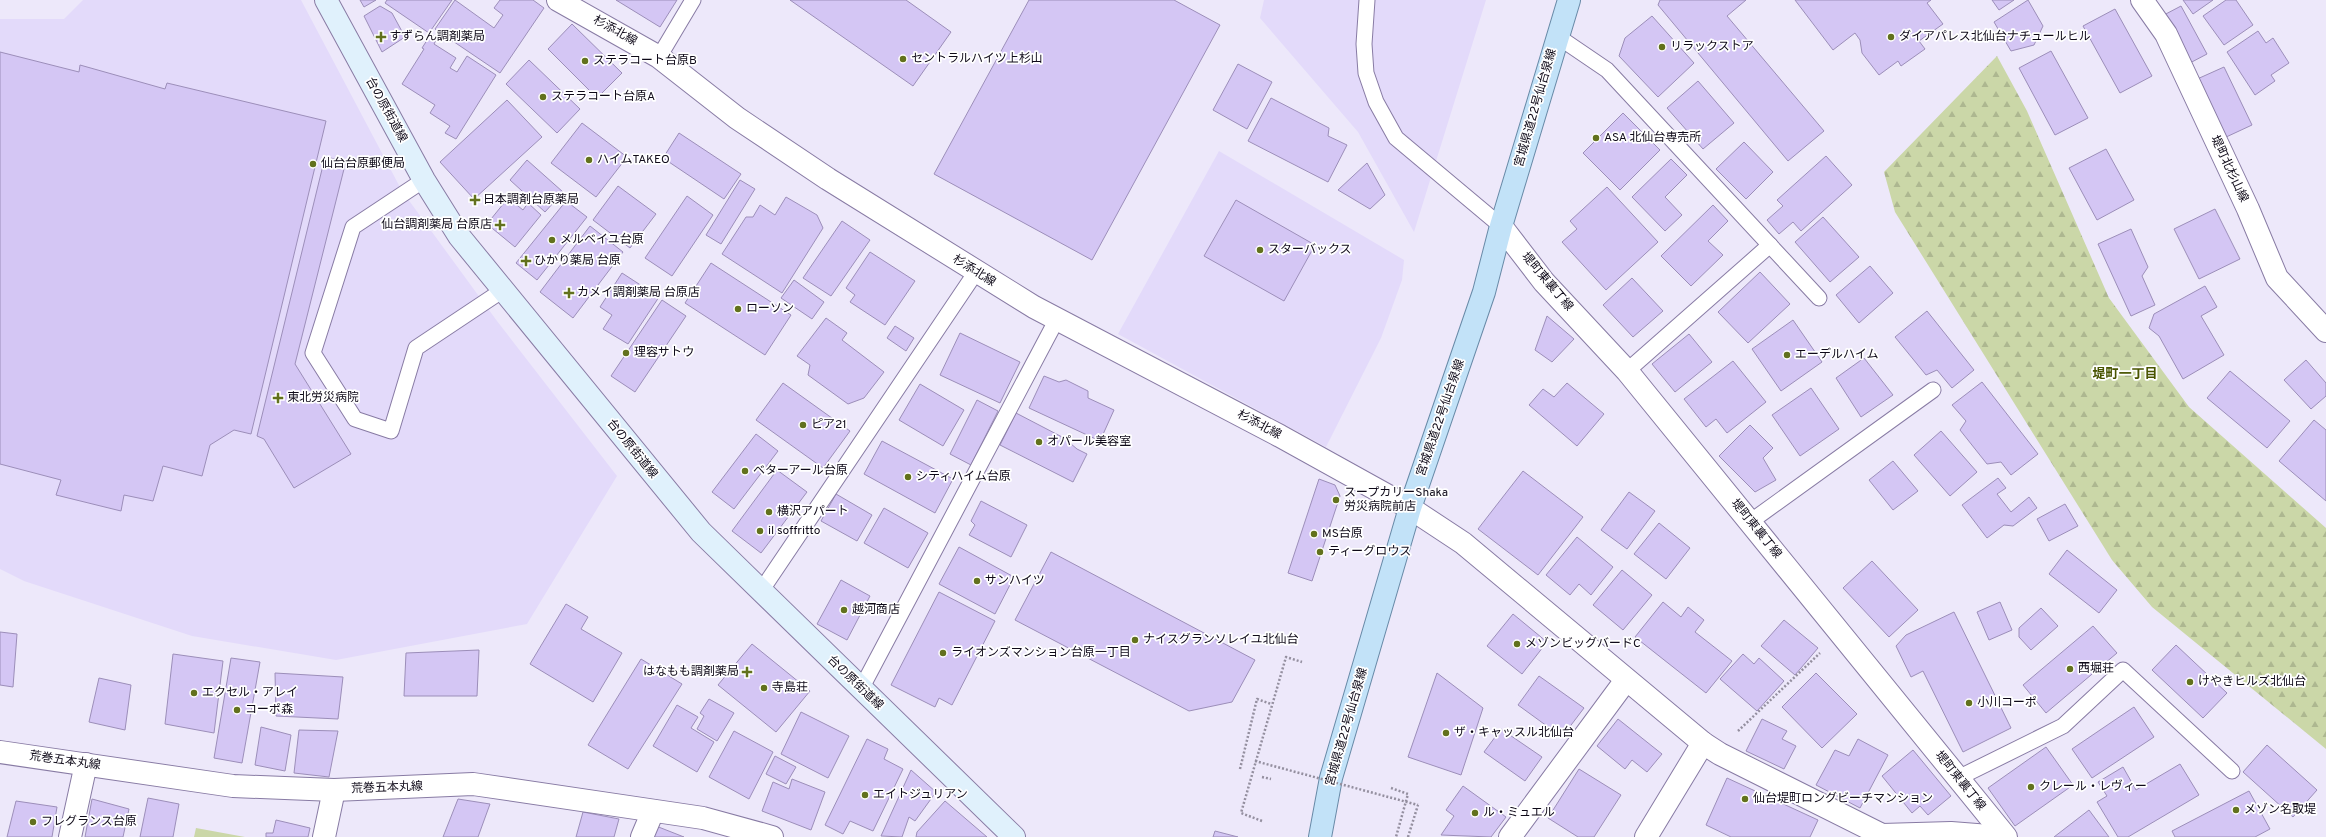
<svg xmlns="http://www.w3.org/2000/svg" width="2326" height="837" font-family="Overpass,'Noto Sans JP',sans-serif">
  <style>
    .built { fill: #e3dafa }
    .grass { fill: #cbd7a8 }
    .forest { fill: url(#forest-firs) }
    .building { fill: #d4c6f4; stroke: #9c8eb9 }
    .lines { fill: none; stroke-linecap: round; stroke-linejoin: round }
    .lane-casing { stroke: #887ba4; stroke-width: 17 }
    .street-casing { stroke: #887ba4; stroke-width: 24 }
    .secondary-casing { stroke: #887ba4; stroke-width: 24 }
    .primary-casing { stroke: #688aa7; stroke-width: 24 }
    .path { stroke: #948f9f; stroke-width: 2.5; stroke-dasharray: 2 2; stroke-linecap: butt }
    .lane { stroke: #fff; stroke-width: 15 }
    .street { stroke: #fff; stroke-width: 22 }
    .secondary { stroke: #e0f1fc; stroke-width: 22 }
    .primary { stroke: #c2e2f8; stroke-width: 22 }
    .path-bridge { stroke: #948f9f; stroke-width: 2.5; stroke-dasharray: 2 2; stroke-linecap: butt }
    .poi-dot { fill: #62711d; stroke: #fff; stroke-width: 1.5 }
    .labels { text-anchor: middle; dominant-baseline: central; stroke-width: 3.5; stroke-linejoin: round; paint-order: stroke }
    .street-label { font-size: 12px; fill: #0e0918; stroke: #fff }
    .poi-label { font-size: 12px; fill: #0e0918; stroke: #fff; text-anchor: start }
    .neighbourhood-label { font-size: 13px; font-weight: bold; fill: #485400; stroke: #fff }
  </style>
  <defs>
    <pattern id="forest-firs" width="22" height="20" patternUnits="userSpaceOnUse"><rect width="22" height="20" fill="#cbd7a8"/><path d="M5 1l3.5 6h-7zM16 11l3.5 6h-7z" fill="#adb790"/></pattern>
  </defs>
  <rect width="100%" height="100%" fill="#ede8fa"/>
  <g class="built">
    <path d="M83 0H301L402 191 497 321 617 476 527 624 336 660 192 636 24 581 0 569V19H64Z"/>
    <path d="M1264 0H1486L1414 232 1358 132 1260 18Z"/>
    <path d="M1219 151 1404 260 1402 280 1381 338 1326 447 1118 334Z"/>
  </g>
  <path class="grass" d="M196 828 245 837H194Z"/>
  <path class="forest" d="M1997 56 2027 111 2109 298 2189 407 2326 528V749L2152 607 2112 560 1895 212 1884 172Z"/>
  <g class="building">
    <path d="M360 0H376L364 7Z"/>
    <path d="M387 0H452L429 33 385 3Z"/>
    <path d="M455 0 494 28 503 15 494 8 500 0H533L544 8 500 73 435 29Z"/>
    <path d="M616 0H677L660 27Z"/>
    <path d="M790 0H906L951 32 913 86Z"/>
    <path d="M1029 0H1174L1220 25 1092 260 934 174Z"/>
    <path d="M1660 0H1746L1727 16 1824 131 1788 161 1658 5Z"/>
    <path d="M1795 0H1931L1927 3 1943 24 1919 41 1925 49 1901 66 1898 61 1879 75 1862 53 1860 40 1855 33 1833 50Z"/>
    <path d="M1992 0H2014L1999 10Z"/>
    <path d="M2028 0 2043 26 2034 45 2011 51 1994 22Z"/>
    <path d="M2183 0H2213L2193 14Z"/>
    <path d="M2226 0H2236L2253 25 2224 45 2203 16Z"/>
    <path d="M380 6 392 13 405 37 382 52 364 16Z"/>
    <path d="M2181 6 2207 54 2188 64 2162 16Z"/>
    <path d="M2115 9 2152 76 2120 93 2083 26Z"/>
    <path d="M1652 16 1694 63 1658 97 1619 56 1625 38Z"/>
    <path d="M572 24 622 73 597 98 548 49Z"/>
    <path d="M2258 31 2266 43 2273 38 2289 63 2271 75 2275 81 2255 95 2227 52Z"/>
    <path d="M431 34 437 38 434 44 456 58 450 68 457 72 467 56 496 75 456 139 445 133 450 126 430 113 435 105 402 84 424 49 422 48Z"/>
    <path d="M2051 51 2088 118 2055 135 2019 68Z"/>
    <path d="M0 52 79 72 80 65 165 89 167 83 326 121 251 434 234 430 210 445 202 476 163 466 153 501 124 495 121 511 56 495 61 480 0 464Z"/>
    <path d="M529 60 580 109 557 133 506 84Z"/>
    <path d="M1238 64 1272 82 1247 129 1213 110Z"/>
    <path d="M2224 67 2252 125 2224 138 2195 80Z"/>
    <path d="M1698 81 1734 123 1703 149 1667 108Z"/>
    <path d="M1271 98 1329 128 1328 136 1347 145 1328 182 1248 141Z"/>
    <path d="M507 100 542 137 474 199 440 162Z"/>
    <path d="M1623 113 1660 150 1620 190 1583 153Z"/>
    <path d="M582 123 627 157 596 197 551 163Z"/>
    <path d="M679 133 741 174 724 199 663 158Z"/>
    <path d="M1744 142 1773 172 1746 199 1716 169Z"/>
    <path d="M2106 149 2134 200 2097 220 2069 168Z"/>
    <path d="M1826 156 1852 185 1801 231 1793 222 1779 234 1767 220 1783 206 1777 200Z"/>
    <path d="M325 157 346 161 295 364 351 454 294 488 264 439 257 436Z"/>
    <path d="M1671 159 1687 175 1665 197 1682 215 1665 231 1632 197Z"/>
    <path d="M527 160 563 192 545 212 510 180Z"/>
    <path d="M1367 163 1385 195 1370 209 1338 190Z"/>
    <path d="M740 180 755 189 721 244 706 235Z"/>
    <path d="M618 186 656 214 630 248 593 220Z"/>
    <path d="M1607 187 1658 242 1606 290 1562 242 1577 229 1570 221Z"/>
    <path d="M687 196 713 215 672 276 645 258Z"/>
    <path d="M786 197 817 215 823 228 782 293 722 254 746 217H753L760 205 775 215Z"/>
    <path d="M508 198 523 210 528 203 541 215 515 247 487 224Z"/>
    <path d="M1236 200 1315 245 1284 301 1204 256Z"/>
    <path d="M566 201 587 217 537 280 516 263Z"/>
    <path d="M1713 205 1728 221 1708 241 1723 255 1691 286 1661 256Z"/>
    <path d="M2215 209 2240 259 2199 279 2174 229Z"/>
    <path d="M1823 217 1859 257 1830 282 1795 242Z"/>
    <path d="M842 221 870 240 831 296 803 278Z"/>
    <path d="M590 226 623 252 573 318 540 292Z"/>
    <path d="M2131 229 2148 267 2142 276 2155 305 2131 316 2098 244Z"/>
    <path d="M870 252 915 281 885 325 850 302 855 295 846 288Z"/>
    <path d="M711 263 791 315 765 355 685 303Z"/>
    <path d="M1870 266 1893 293 1859 323 1836 295Z"/>
    <path d="M1760 272 1790 304 1748 343 1718 312Z"/>
    <path d="M622 273 659 297 628 344 603 329 612 315 600 307Z"/>
    <path d="M1632 278 1663 311 1633 337 1603 305Z"/>
    <path d="M794 280 824 302 812 319 781 298Z"/>
    <path d="M2205 286 2217 307 2201 316 2224 355 2183 379 2159 336 2149 328 2154 314Z"/>
    <path d="M662 300 686 316 635 392 611 376Z"/>
    <path d="M1927 311 1974 370 1952 388 1937 370 1926 375 1895 337Z"/>
    <path d="M1547 316 1574 339 1552 362 1535 350Z"/>
    <path d="M826 318 847 333 842 340 884 372 864 398 848 404 808 375 810 365 797 356Z"/>
    <path d="M1793 320 1822 362 1781 391 1752 349Z"/>
    <path d="M895 326 914 338 906 351 887 338Z"/>
    <path d="M960 333 1020 362 1000 403 940 375Z"/>
    <path d="M1689 334 1712 362 1675 392 1652 364Z"/>
    <path d="M1864 358 1893 395 1861 417 1836 378Z"/>
    <path d="M2306 360 2326 383V396L2311 409 2284 380Z"/>
    <path d="M1733 361 1766 402 1727 433 1716 419 1706 427 1684 399Z"/>
    <path d="M2230 371 2290 421 2267 448 2207 398Z"/>
    <path d="M1044 376 1059 382 1066 380 1088 391V398L1114 410 1100 441 1029 408Z"/>
    <path d="M1982 382 2038 454 2011 475 2001 462 1987 464 1960 430 1966 421 1952 405Z"/>
    <path d="M783 383 850 431 823 468 756 420Z"/>
    <path d="M1567 383 1604 414 1577 446 1529 405 1543 389 1554 397Z"/>
    <path d="M920 384 964 410 943 446 899 420Z"/>
    <path d="M1811 388 1839 429 1800 456 1772 415Z"/>
    <path d="M977 400 998 411 971 465 950 454Z"/>
    <path d="M1016 413 1064 438 1077 449 1087 454 1073 482 1000 445Z"/>
    <path d="M2314 420 2326 430V501L2279 461Z"/>
    <path d="M1750 425 1773 448 1763 458 1776 480 1755 492 1719 456Z"/>
    <path d="M1941 431 1977 472 1950 496 1914 455Z"/>
    <path d="M756 434 778 451 734 509 712 492Z"/>
    <path d="M882 441 953 479 935 513 864 474Z"/>
    <path d="M1893 461 1918 491 1893 510 1869 480Z"/>
    <path d="M777 470 807 492 761 553 732 531Z"/>
    <path d="M1523 471 1583 517 1538 575 1478 529Z"/>
    <path d="M1998 478 2006 488 1997 494 2011 512 2029 497 2037 508 2013 526 2004 525 1987 538 1962 505Z"/>
    <path d="M1319 479 1335 485 1340 496 1312 581 1288 573Z"/>
    <path d="M1629 492 1655 511 1627 549 1601 530Z"/>
    <path d="M836 494 872 515 857 541 821 521Z"/>
    <path d="M981 501 1027 525 1011 557 969 535 975 525 971 521Z"/>
    <path d="M2065 504 2078 526 2049 541 2037 519Z"/>
    <path d="M884 508 928 533 908 568 864 543Z"/>
    <path d="M1659 523 1690 548 1666 579 1634 554Z"/>
    <path d="M1577 537 1613 567 1591 595 1579 584 1570 595 1546 575Z"/>
    <path d="M959 547 1014 577 995 614 939 584Z"/>
    <path d="M2067 550 2117 590 2099 613 2049 574Z"/>
    <path d="M1051 552 1255 660 1232 702 1189 711 1015 620Z"/>
    <path d="M1872 561 1918 610 1889 637 1843 588Z"/>
    <path d="M1622 570 1652 595 1623 630 1593 605Z"/>
    <path d="M841 580 870 596 847 640 817 624Z"/>
    <path d="M939 592 995 621 952 705 939 698 935 707 891 685Z"/>
    <path d="M1663 602 1681 617 1688 607 1704 620 1695 632 1732 661 1706 693 1635 637Z"/>
    <path d="M2000 602 2012 630 1989 640 1977 612Z"/>
    <path d="M566 604 588 617 581 629 622 653 593 702 530 664Z"/>
    <path d="M2041 608 2058 626 2031 650 2019 637V628Z"/>
    <path d="M1954 612 2011 728 1963 752 1923 671 1911 677 1896 646 1906 635Z"/>
    <path d="M1513 614 1547 642 1522 674 1487 646Z"/>
    <path d="M1784 620 1818 648 1795 675 1761 646Z"/>
    <path d="M2093 626 2117 653 2046 713 2023 685Z"/>
    <path d="M0 632 17 634 13 687 0 685Z"/>
    <path d="M752 644 810 691 776 732 718 685Z"/>
    <path d="M2176 645 2227 693 2203 718 2152 670Z"/>
    <path d="M479 650 477 696H404L406 653Z"/>
    <path d="M173 654 223 661 214 733 165 724Z"/>
    <path d="M1743 654 1754 664 1759 658 1784 681 1757 711 1720 679Z"/>
    <path d="M231 658 260 662 242 763 214 758Z"/>
    <path d="M641 659 682 684 628 769 588 745Z"/>
    <path d="M275 673 343 677 338 719 276 716Z"/>
    <path d="M1437 673 1483 708 1461 775 1408 757Z"/>
    <path d="M1816 673 1857 714 1822 748 1782 707Z"/>
    <path d="M1539 676 1584 708 1562 737 1518 705Z"/>
    <path d="M99 678 131 685 125 730 89 722Z"/>
    <path d="M709 699 734 713 717 741 697 729 704 716 700 713Z"/>
    <path d="M677 705 698 717 691 728 714 742 697 772 653 746Z"/>
    <path d="M2134 707 2154 737 2092 778 2072 749Z"/>
    <path d="M801 712 849 736 828 778 781 754Z"/>
    <path d="M1618 719 1662 754 1647 772 1632 760 1625 769 1597 746Z"/>
    <path d="M1762 719 1787 731 1782 739 1796 746 1784 769 1746 751Z"/>
    <path d="M261 727 291 735 285 771 255 765Z"/>
    <path d="M1501 729 1542 757 1525 781 1484 752Z"/>
    <path d="M299 730 338 731 329 777 294 773Z"/>
    <path d="M734 731 773 752 749 799 709 777Z"/>
    <path d="M867 739 888 749 884 759 903 769 873 831 850 821 843 834 825 825Z"/>
    <path d="M1858 739 1888 755 1860 808 1816 785 1835 750 1849 756Z"/>
    <path d="M2267 745 2317 790 2293 817 2243 772Z"/>
    <path d="M2046 747 2073 785 2015 826 1988 788Z"/>
    <path d="M1913 750 1951 796 1928 815 1920 806 1912 813 1882 776Z"/>
    <path d="M775 756 796 767 786 784 766 774Z"/>
    <path d="M2180 764 2199 795 2128 837H2118L2097 802 2107 796 2098 782 2123 767 2136 790Z"/>
    <path d="M1579 769 1621 795 1594 837H1578L1548 818Z"/>
    <path d="M911 770 936 792 915 821 909 817 902 837 881 836Z"/>
    <path d="M1727 778 1818 820 1810 837H1731L1706 825Z"/>
    <path d="M792 779 825 792 811 830 762 811 773 782 789 789Z"/>
    <path d="M1463 786 1506 817 1491 837 1441 835 1454 816 1446 810Z"/>
    <path d="M2249 791 2270 829 2255 837H2175L2172 831Z"/>
    <path d="M148 798 179 804 173 837H140Z"/>
    <path d="M92 799 129 809 123 837H85Z"/>
    <path d="M458 799 490 804 478 837H443Z"/>
    <path d="M16 801 57 807 52 837H7Z"/>
    <path d="M945 801 987 837H916L917 832Z"/>
    <path d="M2089 810 2109 837H2054Z"/>
    <path d="M583 812 619 819 614 837H576Z"/>
    <path d="M276 820 310 828 308 837H266V833H273Z"/>
    <path d="M656 826 684 837H653Z"/>
    <path d="M1215 831 1238 837H1213Z"/>
  </g>
  <g class="lines">
    <defs>
      <g id="lane">
        <path d="M1367 0 1364 44 1366 73 1376 102 1396 138 1501 226"/>
        <path d="M1557 36 1607 70 1819 298"/>
        <path d="M659 57 693 0"/>
        <path d="M424 180 353 227 313 353 355 419 391 431 416 348 503 290"/>
        <path d="M1627 371 1770 245"/>
        <path d="M1750 522 1933 390"/>
        <path d="M761 591 976 272"/>
        <path d="M861 689 1057 319"/>
        <path d="M1958 778 2063 726 2123 670 2232 771"/>
      </g>
      <g id="street">
        <path d="M558 0 659 57 737 118 828 179 1034 307 1280 436 1410 508 1463 543 1703 743 1720 754 1882 835 1951 833 2002 837"/>
        <path d="M2142 0 2166 34 2248 209 2277 278 2326 331"/>
        <path d="M1501 226 1544 282 1627 371 2006 837"/>
        <path d="M0 752 233 786 334 790 473 784 703 818 772 837"/>
        <path d="M70 837 86 764"/>
        <path d="M324 837 334 790"/>
        <path d="M642 837 653 811"/>
        <path d="M1510 837 1626 680"/>
        <path d="M1646 837 1703 743"/>
      </g>
      <path id="secondary" d="M326 0 424 180 459 236 701 532 1014 837"/>
      <path id="primary" d="M1320 837 1331 778 1410 508 1484 292 1501 226 1569 0"/>
    </defs>
    <use href="#lane" class="lane-casing"/>
    <use href="#street" class="street-casing"/>
    <use href="#secondary" class="secondary-casing"/>
    <use href="#primary" class="primary-casing"/>
    <g class="path">
      <path d="M1738 731 1820 653"/>
      <path d="M1240 769 1257 699 1271 704"/>
      <path d="M1262 777 1271 779"/>
      <path d="M1391 788 1408 794 1396 837"/>
      <path d="M1262 821 1241 813 1286 657 1302 662"/>
      <path d="M1408 837 1418 805"/>
    </g>
    <use href="#lane" class="lane"/>
    <use href="#street" class="street"/>
    <use href="#secondary" class="secondary"/>
    <use href="#primary" class="primary"/>
    <path class="path-bridge" d="M1255 761 1418 805"/>
  </g>
  <g class="poi-dot">
    <path d="M379 31h4v4h4v4h-4v4h-4v-4h-4v-4h4z"/>
    <circle cx="1891" cy="37" r="4"/>
    <circle cx="1662" cy="47" r="4"/>
    <circle cx="903" cy="59" r="4"/>
    <circle cx="585" cy="61" r="4"/>
    <circle cx="543" cy="97" r="4"/>
    <circle cx="1596" cy="138" r="4"/>
    <circle cx="589" cy="160" r="4"/>
    <circle cx="313" cy="164" r="4"/>
    <path d="M473 194h4v4h4v4h-4v4h-4v-4h-4v-4h4z"/>
    <path d="M498 219h4v4h4v4h-4v4h-4v-4h-4v-4h4z"/>
    <circle cx="552" cy="240" r="4"/>
    <circle cx="1260" cy="250" r="4"/>
    <path d="M524 255h4v4h4v4h-4v4h-4v-4h-4v-4h4z"/>
    <path d="M567 287h4v4h4v4h-4v4h-4v-4h-4v-4h4z"/>
    <circle cx="738" cy="309" r="4"/>
    <circle cx="626" cy="353" r="4"/>
    <circle cx="1787" cy="355" r="4"/>
    <path d="M276 392h4v4h4v4h-4v4h-4v-4h-4v-4h4z"/>
    <circle cx="803" cy="425" r="4"/>
    <circle cx="1039" cy="442" r="4"/>
    <circle cx="745" cy="471" r="4"/>
    <circle cx="908" cy="477" r="4"/>
    <circle cx="1336" cy="500" r="4"/>
    <circle cx="769" cy="512" r="4"/>
    <circle cx="760" cy="531" r="4"/>
    <circle cx="1314" cy="534" r="4"/>
    <circle cx="1320" cy="552" r="4"/>
    <circle cx="977" cy="581" r="4"/>
    <circle cx="844" cy="610" r="4"/>
    <circle cx="1135" cy="640" r="4"/>
    <circle cx="1517" cy="644" r="4"/>
    <circle cx="943" cy="653" r="4"/>
    <circle cx="2070" cy="669" r="4"/>
    <path d="M745 666h4v4h4v4h-4v4h-4v-4h-4v-4h4z"/>
    <circle cx="2190" cy="682" r="4"/>
    <circle cx="764" cy="688" r="4"/>
    <circle cx="194" cy="693" r="4"/>
    <circle cx="1969" cy="703" r="4"/>
    <circle cx="237" cy="710" r="4"/>
    <circle cx="1446" cy="733" r="4"/>
    <circle cx="2031" cy="787" r="4"/>
    <circle cx="865" cy="795" r="4"/>
    <circle cx="1745" cy="799" r="4"/>
    <circle cx="2236" cy="810" r="4"/>
    <circle cx="1475" cy="813" r="4"/>
    <circle cx="33" cy="822" r="4"/>
  </g>
  <g class="labels">
    <g class="street-label">
      <text transform="translate(615 31) rotate(29)">杉添北線</text>
      <text transform="translate(1536 108) rotate(-74)">宮城県道22号仙台泉線</text>
      <text transform="translate(386 110) rotate(61)">台の原街道線</text>
      <text transform="translate(2229 169) rotate(65)">堤町北杉山線</text>
      <text transform="translate(974 271) rotate(32)">杉添北線</text>
      <text transform="translate(1547 282) rotate(50)">堤町東裏丁線</text>
      <text transform="translate(1441 418) rotate(-71)">宮城県道22号仙台泉線</text>
      <text transform="translate(1259 425) rotate(28)">杉添北線</text>
      <text transform="translate(632 449) rotate(51)">台の原街道線</text>
      <text transform="translate(1756 529) rotate(51)">堤町東裏丁線</text>
      <text transform="translate(855 683) rotate(44)">台の原街道線</text>
      <text transform="translate(1347 727) rotate(-74)">宮城県道22号仙台泉線</text>
      <text transform="translate(65 761) rotate(8)">荒巻五本丸線</text>
      <text transform="translate(1960 781) rotate(51)">堤町東裏丁線</text>
      <text transform="translate(387 788) rotate(-2)">荒巻五本丸線</text>
    </g>
    <g class="poi-label">
      <text x="389" y="37">すずらん調剤薬局</text>
      <text x="1899" y="37">ダイアパレス北仙台ナチュールヒル</text>
      <text x="1670" y="47">リラックストア</text>
      <text x="911" y="59">セントラルハイツ上杉山</text>
      <text x="593" y="61">ステラコート台原B</text>
      <text x="551" y="97">ステラコート台原A</text>
      <text x="1604" y="138">ASA 北仙台専売所</text>
      <text x="597" y="160">ハイムTAKEO</text>
      <text x="321" y="164">仙台台原郵便局</text>
      <text x="483" y="200">日本調剤台原薬局</text>
      <text x="492" y="225" text-anchor="end">仙台調剤薬局 台原店</text>
      <text x="560" y="240">メルベイユ台原</text>
      <text x="1268" y="250">スターバックス</text>
      <text x="534" y="261">ひかり薬局 台原</text>
      <text x="577" y="293">カメイ調剤薬局 台原店</text>
      <text x="746" y="309">ローソン</text>
      <text x="634" y="353">理容サトウ</text>
      <text x="1795" y="355">エーデルハイム</text>
      <text x="287" y="398">東北労災病院</text>
      <text x="811" y="425">ピア21</text>
      <text x="1047" y="442">オパール美容室</text>
      <text x="753" y="471">ベターアール台原</text>
      <text x="916" y="477">シティハイム台原</text>
      <text x="1344" y="493">スープカリーShaka<tspan x="1344" dy="14">労災病院前店</tspan></text>
      <text x="777" y="512">横沢アパート</text>
      <text x="768" y="531">il soffritto</text>
      <text x="1322" y="534">MS台原</text>
      <text x="1328" y="552">ティーグロウス</text>
      <text x="985" y="581">サンハイツ</text>
      <text x="852" y="610">越河商店</text>
      <text x="1143" y="640">ナイスグランソレイユ北仙台</text>
      <text x="1525" y="644">メゾンビッグバードC</text>
      <text x="951" y="653">ライオンズマンション台原一丁目</text>
      <text x="2078" y="669">西堀荘</text>
      <text x="739" y="672" text-anchor="end">はなもも調剤薬局</text>
      <text x="2198" y="682">けやきヒルズ北仙台</text>
      <text x="772" y="688">寺島荘</text>
      <text x="202" y="693">エクセル・アレイ</text>
      <text x="1977" y="703">小川コーポ</text>
      <text x="245" y="710">コーポ森</text>
      <text x="1454" y="733">ザ・キャッスル北仙台</text>
      <text x="2039" y="787">クレール・レヴィー</text>
      <text x="873" y="795">エイトジュリアン</text>
      <text x="1753" y="799">仙台堤町ロングビーチマンション</text>
      <text x="2244" y="810">メゾン名取堤</text>
      <text x="1483" y="813">ル・ミュエル</text>
      <text x="41" y="822">フレグランス台原</text>
    </g>
    <g class="neighbourhood-label">
      <text x="2125" y="375">堤町一丁目</text>
    </g>
  </g>
</svg>
